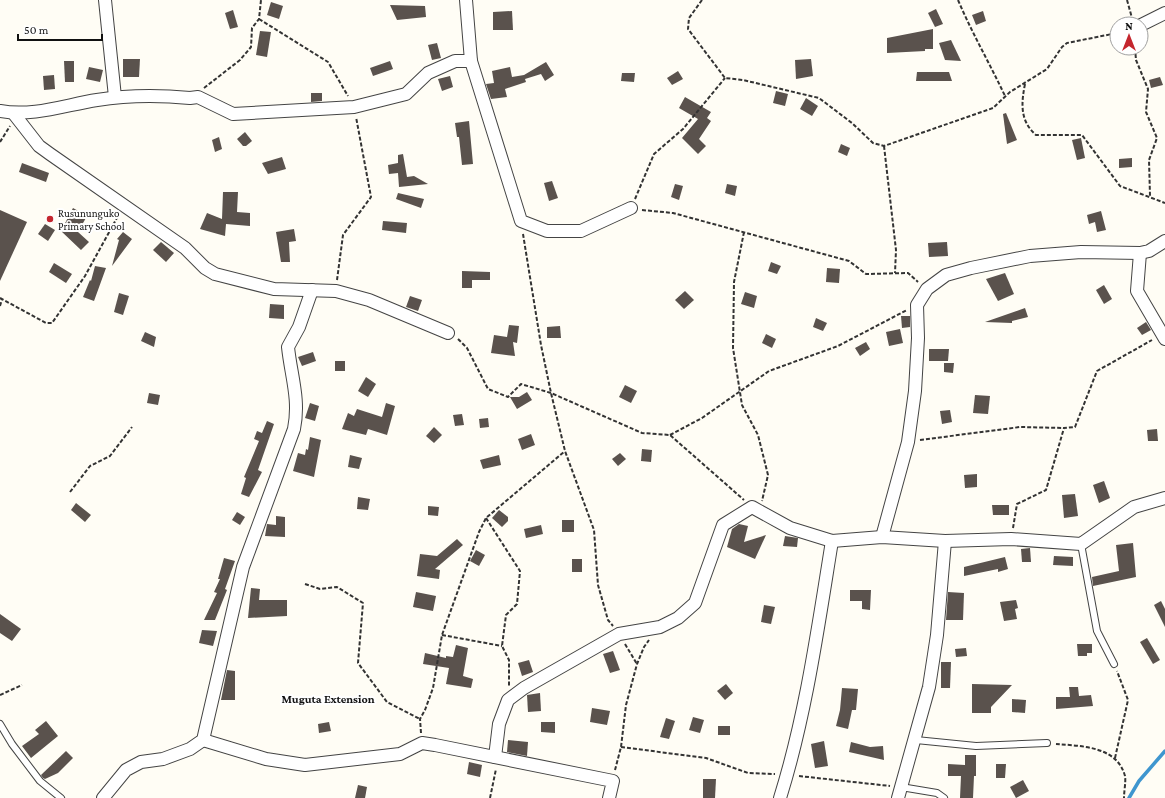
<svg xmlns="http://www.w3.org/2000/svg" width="1165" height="798" font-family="'Crimson Pro',serif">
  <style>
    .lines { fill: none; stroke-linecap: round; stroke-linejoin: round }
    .stream { stroke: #3f96cf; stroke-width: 3.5 }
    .building { fill: #5a524d }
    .lane-casing { stroke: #444; stroke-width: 8 }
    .street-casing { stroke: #444; stroke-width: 14 }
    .path { stroke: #333; stroke-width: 2; stroke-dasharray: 4 2; stroke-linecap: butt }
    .lane { stroke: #fff; stroke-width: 6 }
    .street { stroke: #fff; stroke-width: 12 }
    .poi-dot { fill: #c4262e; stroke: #fff; stroke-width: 1.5 }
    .labels { text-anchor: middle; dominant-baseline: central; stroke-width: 4; stroke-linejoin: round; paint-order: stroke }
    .poi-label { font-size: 11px; fill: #111; stroke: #fff; text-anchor: start }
    .neighbourhood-label { font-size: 12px; font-weight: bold; fill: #111; stroke: #fff }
  </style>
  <rect width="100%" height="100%" fill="#fffdf5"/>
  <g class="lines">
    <path class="stream" d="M1129 798 1139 781 1165 751"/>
  </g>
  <g class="building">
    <path d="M271 2 283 6 279 19 267 15Z"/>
    <path d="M390 5 425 6 426 17 397 20Z"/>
    <path d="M936 9 943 24 935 27 928 13Z"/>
    <path d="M233 10 238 27 230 29 225 13Z"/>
    <path d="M512 11 513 30H493V12Z"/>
    <path d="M983 11 986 21 976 25 972 15Z"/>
    <path d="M933 29V49H925V51L887 53V38Z"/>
    <path d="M260 31 271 32 267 57 256 55Z"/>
    <path d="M951 40 961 61 945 60 939 43Z"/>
    <path d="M437 43 441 58 432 60 428 45Z"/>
    <path d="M123 59H140L139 77H123Z"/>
    <path d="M811 59 813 76 796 79 795 60Z"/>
    <path d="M64 61H74V82H65Z"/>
    <path d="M390 61 393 69 373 76 370 68Z"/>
    <path d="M546 62 554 75 545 81 541 74 525 79 526 82 505 89 507 97 491 99 486 84 494 83 492 71 510 67 512 77 524 75Z"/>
    <path d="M89 67 103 70 100 82 86 79Z"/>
    <path d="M678 71 683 79 672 85 667 78Z"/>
    <path d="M917 72H949L952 81H916Z"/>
    <path d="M622 73H635L634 82 621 81Z"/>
    <path d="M54 75 55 89 44 90 43 76Z"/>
    <path d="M450 76 453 87 442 91 438 79Z"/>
    <path d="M1160 77 1163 85 1151 88 1149 80Z"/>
    <path d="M776 91 788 94 785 106 773 103Z"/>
    <path d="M311 93H322V101L311 102Z"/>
    <path d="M685 97 711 112 707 118 711 121 699 139 706 146 698 154 682 138 698 119 679 108Z"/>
    <path d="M806 98 818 106 812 116 800 109Z"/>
    <path d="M1006 113 1017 140 1007 144 1003 114Z"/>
    <path d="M469 121 473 164 462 165 459 137H457L455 123Z"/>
    <path d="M245 132 252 141 246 146H243L237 139Z"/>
    <path d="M219 137 222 149 215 152 212 140Z"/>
    <path d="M1081 138 1085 158 1077 160 1072 140Z"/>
    <path d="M841 144 850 148 847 156 838 152Z"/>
    <path d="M403 154 407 177 414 176 428 184 399 187 398 173 389 174 388 165 398 163V155Z"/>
    <path d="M282 157 286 169 268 174 262 163Z"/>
    <path d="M1132 158V167L1119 168V159Z"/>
    <path d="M22 163 49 173 46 182 19 172Z"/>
    <path d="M552 181 558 198 549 201 544 183Z"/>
    <path d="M675 184 683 186 679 200 671 197Z"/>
    <path d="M727 184 737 186 735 196 725 193Z"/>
    <path d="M223 192H238L237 212 250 213V226L226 224 225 236 200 229 207 213 222 219Z"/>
    <path d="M398 193 424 199 421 208 396 199Z"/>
    <path d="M73 208 87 216 78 232 89 242 81 250 61 231Z"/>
    <path d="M0 210 27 222 0 281Z"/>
    <path d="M1101 211 1106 230 1097 232 1095 222 1089 224 1087 215Z"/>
    <path d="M383 221 407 223 406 233 382 230Z"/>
    <path d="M45 224 55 230 48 241 38 234Z"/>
    <path d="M294 229 296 241 289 242 290 262H281L276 232Z"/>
    <path d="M123 232 132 239 112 266 119 240 117 239Z"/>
    <path d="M161 242 174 253 166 262 153 250Z"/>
    <path d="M947 242 948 256 929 257 928 243Z"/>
    <path d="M771 262 781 266 777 274 768 271Z"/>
    <path d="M54 263 72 274 66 283 49 272Z"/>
    <path d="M95 266 106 268 94 301 83 297 90 280 91 281Z"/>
    <path d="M827 268 840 269 839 283 826 282Z"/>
    <path d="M462 271 490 272V280H472V288H462Z"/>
    <path d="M1005 273 1014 294 998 301 986 279Z"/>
    <path d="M1104 285 1112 299 1104 304 1096 290Z"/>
    <path d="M685 291 694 300 684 309 675 300Z"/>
    <path d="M745 292 757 296 754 308 741 304Z"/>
    <path d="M119 293 129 296 123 315 114 312Z"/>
    <path d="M410 296 422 300 418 311 406 307Z"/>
    <path d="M270 304 284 305V319L269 318Z"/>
    <path d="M1025 308 1028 317 1012 321V323L985 322Z"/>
    <path d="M901 316H910V327L902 328Z"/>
    <path d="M816 318 827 323 823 331 813 327Z"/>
    <path d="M1146 322 1151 330 1142 335 1137 328Z"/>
    <path d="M509 325 519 326 517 343 513 342 515 356 491 353 494 335 507 337Z"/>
    <path d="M560 326 561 338H547V327Z"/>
    <path d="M900 329 903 343 889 346 886 332Z"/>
    <path d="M145 332 156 337 154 347 141 341Z"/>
    <path d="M766 334 776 339 772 348 762 343Z"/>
    <path d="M866 342 870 349 860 356 855 348Z"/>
    <path d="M929 349H949L948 361H929Z"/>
    <path d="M313 352 316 361 302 366 298 357Z"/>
    <rect x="335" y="361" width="10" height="10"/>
    <path d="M944 363H954L953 373 944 372Z"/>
    <path d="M366 377 376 384 368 397 358 391Z"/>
    <path d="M625 385 637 391 631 403 619 397Z"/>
    <path d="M527 392 532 400 517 409 510 397H519Z"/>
    <path d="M149 393 160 395 158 405 147 403Z"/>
    <path d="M975 395 990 396 988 414 973 413Z"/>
    <path d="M310 403 319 406 315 421 305 418Z"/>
    <path d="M386 403 395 406 387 435 368 429 366 435 342 429 348 413 354 416 357 409 382 417Z"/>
    <path d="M950 410 952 422 942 424 940 411Z"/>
    <path d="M462 414 464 425 455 426 453 415Z"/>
    <path d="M488 418 489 427 480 428 479 419Z"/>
    <path d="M267 421 274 424 258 470 262 472 249 497 241 494 246 478 244 477 259 441 254 439 257 431 262 433Z"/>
    <path d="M434 427 442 435 434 443 426 436Z"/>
    <path d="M1157 429 1158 441H1148L1147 430Z"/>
    <path d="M531 434 535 445 522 450 518 439Z"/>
    <path d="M310 437 321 440 314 477 293 471 298 453 305 455 306 449 308 450Z"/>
    <path d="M642 449 652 450 651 462 641 461Z"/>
    <path d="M620 453 626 459 618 466 612 459Z"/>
    <path d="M350 455 362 458 359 469 348 467Z"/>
    <path d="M499 455 501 465 483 469 480 460Z"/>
    <path d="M977 474V487L965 488 964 475Z"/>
    <path d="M1104 481 1110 498 1099 503 1093 485Z"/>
    <path d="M1075 494 1078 516 1064 518 1062 495Z"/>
    <path d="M358 497 370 499 368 510 357 509Z"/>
    <path d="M76 503 91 515 85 522 71 510Z"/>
    <path d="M992 505H1009V515H993Z"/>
    <path d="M428 506 439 507 438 516 428 515Z"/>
    <path d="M499 510 508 517V521L502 527 492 518Z"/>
    <path d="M237 512 245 517 240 525 232 520Z"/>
    <path d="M276 516 285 517V537L265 536 267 524 276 525Z"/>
    <rect x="562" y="520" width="12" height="12"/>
    <path d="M739 524 748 526 744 542 766 535 755 559 727 547 732 529Z"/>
    <path d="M541 525 543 534 526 538 524 529Z"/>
    <path d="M785 536 798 538 797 547 783 546Z"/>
    <path d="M457 539 463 545 435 569 440 570 439 579 417 576 420 554 437 556Z"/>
    <path d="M1133 543 1136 577 1093 586 1092 577 1119 571 1116 545Z"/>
    <path d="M1030 548 1031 562H1022L1021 549Z"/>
    <path d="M476 550 485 555 479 566 470 561Z"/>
    <path d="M1054 556 1073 557V566L1053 565Z"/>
    <path d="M1005 557 1008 569 998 572V569L964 576V567Z"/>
    <path d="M224 558 235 561 225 589 227 590 215 620H204L217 593 214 592 220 579H218Z"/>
    <rect x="572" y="559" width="10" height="13"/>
    <path d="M251 588 260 589 259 600H287V616L248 618Z"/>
    <path d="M850 590H871L870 610 862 609V601H850Z"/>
    <path d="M416 592 436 596 433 611 413 607Z"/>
    <path d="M948 592 964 593 963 620H946Z"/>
    <path d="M1016 600 1018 608 1015 609 1017 619 1004 621 1000 602Z"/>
    <path d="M1161 601 1165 609V627L1154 605Z"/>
    <path d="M764 605 775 607 771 624 761 622Z"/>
    <path d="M0 614 21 629 12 641 0 633Z"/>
    <path d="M202 630 217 631 213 646 199 643Z"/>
    <path d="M1147 638 1160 660 1153 664 1140 642Z"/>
    <path d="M1077 644H1092V653H1087V656H1078Z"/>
    <path d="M456 645 468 648 463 676 473 679 471 688 446 684 449 668 423 664 425 653 446 658V656L453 657Z"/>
    <path d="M966 648 967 656 956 657 955 649Z"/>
    <path d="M613 651 620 670 610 673 603 654Z"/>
    <path d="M529 660 533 672 522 676 518 663Z"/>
    <path d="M941 662H951L950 688H941Z"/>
    <path d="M227 670 235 671V700H221Z"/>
    <path d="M726 684 733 693 725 700 717 691Z"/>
    <path d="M972 684 1012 685 991 707V713H972Z"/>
    <path d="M1069 687H1078L1079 696 1091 695 1093 706 1056 709V697H1070Z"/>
    <path d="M842 688 858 689 856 710H852L848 729 836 726 840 710Z"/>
    <path d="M540 693 541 711 528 712 527 695Z"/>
    <path d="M1012 699 1026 700 1025 713 1012 712Z"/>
    <path d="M592 708 610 711 607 725 590 722Z"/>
    <path d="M693 717 704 720 700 733 689 730Z"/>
    <path d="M666 718 675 721 669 739 660 737Z"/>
    <path d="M46 721 58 736 31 758 22 746 39 734 35 730Z"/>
    <path d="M329 722 331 731 319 733 318 724Z"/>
    <path d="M541 722H555V733L541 732Z"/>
    <rect x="718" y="726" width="12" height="9"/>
    <path d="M508 740 528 742 527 756 507 752Z"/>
    <path d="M824 741 828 766 815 768 811 744Z"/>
    <path d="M851 742 870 747 883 746 884 760 849 752Z"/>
    <path d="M66 751 73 758 58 773 45 779 43 778 41 775Z"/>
    <path d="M965 755H976V776H974L973 798H960L961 776H948V764L965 765Z"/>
    <path d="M469 762 482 765 480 777 467 774Z"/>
    <path d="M996 764H1006L1005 778H996Z"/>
    <path d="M703 779H716L715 798H703Z"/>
    <path d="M1023 780 1029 791 1016 798 1010 787Z"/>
    <path d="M358 785 367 787 365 798H355Z"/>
  </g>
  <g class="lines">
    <defs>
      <g id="lane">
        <path d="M1081 544 1097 631 1114 664"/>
        <path d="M0 724 12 744 40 781 61 798"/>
        <path d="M916 740 976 746 1047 743"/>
        <path d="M901 787 937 793 944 798"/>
      </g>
      <g id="street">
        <path d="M105 0 115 97"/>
        <path d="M466 0 471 61 521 221 547 231H581L631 208"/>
        <path d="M1141 25 1165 13"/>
        <path d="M0 111C33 117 65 105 97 100 128 95 159 95 190 98L198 97 233 114 354 107 406 94 428 73 455 61H471"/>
        <path d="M14 114 39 146 50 154 185 248 205 268 215 274 274 289 336 291 369 300 448 333"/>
        <path d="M1140 253 1137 291 1165 339"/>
        <path d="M882 537 908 442 915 391 918 338 917 305 927 289 946 275 971 268 1030 256 1081 252 1140 253 1149 251 1165 241"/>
        <path d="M203 740 266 759 305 765 400 754 422 743 435 745 613 781 609 798"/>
        <path d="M495 757 499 724 508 700 524 688 619 634 660 627 678 618 695 603 723 525 752 507 790 528 832 541 882 537 945 541 1011 539 1081 544 1134 507 1165 498"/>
        <path d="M103 798 126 770 141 762 163 759 190 749 203 740 243 567 294 429C300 399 291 376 288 347L299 327 312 290"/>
        <path d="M780 798C806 715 818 627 832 541"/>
        <path d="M898 798 929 687 937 635 945 541"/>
      </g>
    </defs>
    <use href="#lane" class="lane-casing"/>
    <use href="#street" class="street-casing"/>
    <g class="path">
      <path d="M702 0 689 18 688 29 725 78 743 80 819 98 852 123 873 143 884 146 993 108 1010 92 1047 69 1062 47 1067 43 1117 33"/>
      <path d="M958 0C972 33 990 64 1005 96"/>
      <path d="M1127 0 1132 18"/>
      <path d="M259 19 328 62 348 96"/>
      <path d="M1135 48 1136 60 1148 89 1146 112 1157 138 1149 160 1150 196"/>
      <path d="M1025 84C1021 104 1020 121 1036 135H1082L1120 186 1165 203"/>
      <path d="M204 88 240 60 251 47 252 28 259 19 261 0"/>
      <path d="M0 142 10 126"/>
      <path d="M884 146 896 250 895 273"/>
      <path d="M635 199 654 154 683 129 725 78"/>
      <path d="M642 210 673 213 849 261 866 274 908 273 918 282"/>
      <path d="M744 232 734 282 733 348 742 405 758 435 768 475 762 501"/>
      <path d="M523 234 541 345 551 393 565 451 594 530 598 585 608 620 613 626"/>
      <path d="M337 280 343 235 371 197 356 117"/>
      <path d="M0 298 46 323H52L85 276 118 216"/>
      <path d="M0 306 2 299"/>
      <path d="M458 339 467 348 488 389 508 397 521 384 551 393 642 433 670 435 744 500"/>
      <path d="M670 435 702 418 769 371 838 346 907 310"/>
      <path d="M920 440 1020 427 1064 428"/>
      <path d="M70 492 90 466 110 456 132 427"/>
      <path d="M486 518 520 571 517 604 506 615 502 646 509 660V686"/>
      <path d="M1013 528 1017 504 1046 490 1064 428 1075 427 1097 371 1152 340"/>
      <path d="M305 584 320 589 337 587 363 603 358 663 387 702 420 719"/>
      <path d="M442 635 502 646"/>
      <path d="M625 644 637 664"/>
      <path d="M0 695 22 685"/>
      <path d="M421 733 420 719 425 710 433 688 442 635 479 532 486 518 565 451"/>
      <path d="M1056 744C1081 746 1117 746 1125 776 1126 782 1124 791 1124 798"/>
      <path d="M621 747 706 758 748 773 775 774"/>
      <path d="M1115 758 1128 700 1117 671"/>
      <path d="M615 770 621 747 626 705 637 664 644 647 649 640"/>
      <path d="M799 776 890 786"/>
      <path d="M490 798 496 769"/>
    </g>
    <use href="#lane" class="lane"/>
    <use href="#street" class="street"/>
  </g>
  <circle class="poi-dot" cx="50" cy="219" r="4"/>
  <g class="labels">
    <g class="poi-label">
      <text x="58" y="213">Rusununguko<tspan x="58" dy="13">Primary School</tspan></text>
    </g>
    <g class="neighbourhood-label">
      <text x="328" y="699">Muguta Extension</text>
    </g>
  </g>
  <g transform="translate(1129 36)"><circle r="19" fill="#ffffff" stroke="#a0a0a0"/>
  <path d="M0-3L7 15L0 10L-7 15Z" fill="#c4262e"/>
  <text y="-6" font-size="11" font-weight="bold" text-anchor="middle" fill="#111111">N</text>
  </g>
  <path d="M18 34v6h84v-6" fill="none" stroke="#111111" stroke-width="2"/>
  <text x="24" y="34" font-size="12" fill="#111111" stroke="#ffffff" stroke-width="3" paint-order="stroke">50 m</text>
</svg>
